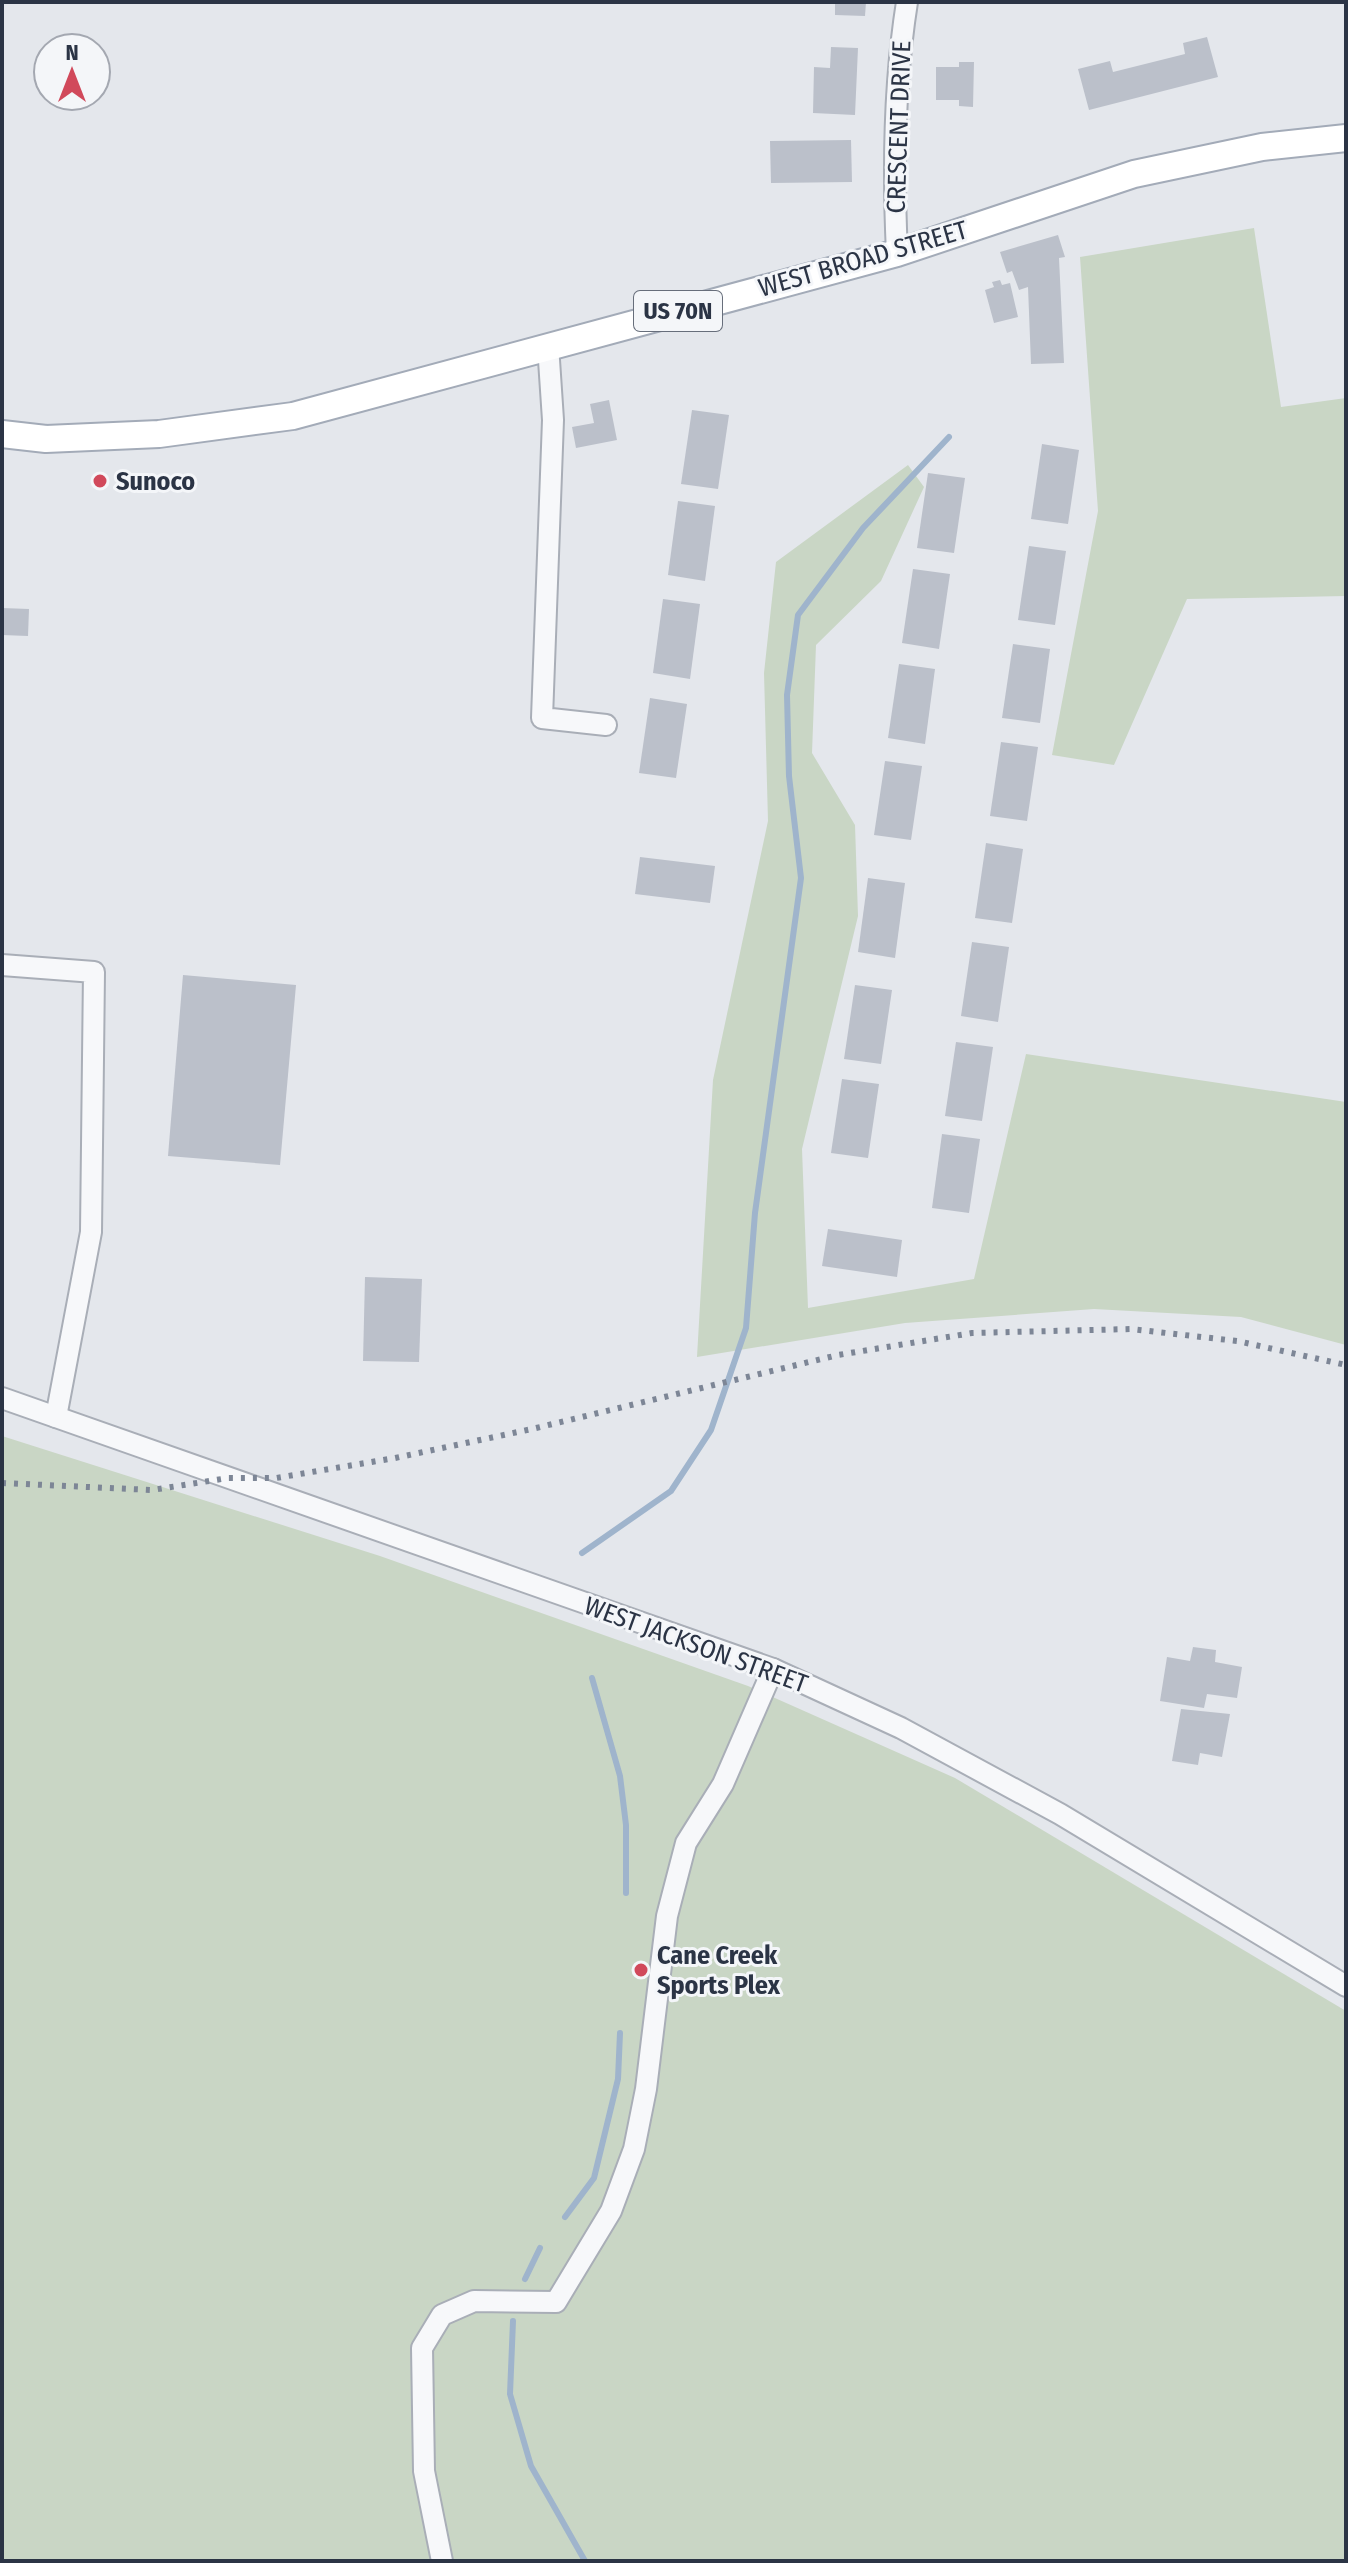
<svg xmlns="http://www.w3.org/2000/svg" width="1348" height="2563" font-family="'Fira Sans Condensed',sans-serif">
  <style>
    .green { fill: #c9d6c5 }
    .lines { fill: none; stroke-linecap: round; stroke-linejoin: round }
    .stream { stroke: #9fb4cc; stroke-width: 6 }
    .building { fill: #bbc0ca }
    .minor-casing { stroke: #a9aeb7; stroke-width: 24 }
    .major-casing { stroke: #a3abb8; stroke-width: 30 }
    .minor { stroke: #f7f8fa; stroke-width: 20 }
    .major { stroke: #fff; stroke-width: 26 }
    .rail { stroke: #7d8696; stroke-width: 6; stroke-dasharray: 4 8; stroke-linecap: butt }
    .poi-dot { fill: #d1495b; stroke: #f4f6f9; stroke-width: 3 }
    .labels { text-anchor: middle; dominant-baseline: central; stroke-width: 6; stroke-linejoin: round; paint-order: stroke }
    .shield { fill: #f4f6f9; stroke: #676e7b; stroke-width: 2 }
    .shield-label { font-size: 24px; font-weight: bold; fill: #2b3445 }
    .street-label { font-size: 26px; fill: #2b3445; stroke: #f4f6f9 }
    .poi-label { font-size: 26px; font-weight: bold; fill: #2b3445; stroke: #f4f6f9; text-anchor: start }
  </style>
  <rect width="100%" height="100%" fill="#e4e7ec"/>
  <g class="green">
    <path d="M1254 228 1281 407 1346 398V596L1187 599 1114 765 1052 755 1098 511 1080 257Z"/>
    <path d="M908 465 924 487 881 581 816 645 812 753 855 825 858 916 802 1149 808 1308 974 1279 1026 1054 1346 1102V1345L1241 1317 1094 1309 905 1323 697 1357 713 1080 768 821 764 673 776 562Z"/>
    <path d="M2 1436 380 1556 748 1686 955 1778 1346 2011V2561H2Z"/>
  </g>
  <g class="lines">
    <g class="stream">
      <path d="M582 1553 671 1491 711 1430 746 1328 755 1213 801 878 789 776 787 695 798 615 863 528 949 437"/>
      <path d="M592 1678 620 1776 626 1825V1893"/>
      <path d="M565 2217 594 2178 618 2079 620 2033"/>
      <path d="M525 2279 540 2248"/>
      <path d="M513 2321 510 2394 531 2466 585 2561"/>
    </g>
  </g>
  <g class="building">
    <path d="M835 2H866L865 16 835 15Z"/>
    <path d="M1207 37 1218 77 1089 110 1078 69 1110 61 1113 72 1185 54 1183 43Z"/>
    <path d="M831 47 858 48 855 115 813 113 814 67 830 68Z"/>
    <path d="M959 62H974L973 107 959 106V100H936V67H959Z"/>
    <path d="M851 140 852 182 771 183 770 141Z"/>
    <path d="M1058 235 1065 257 1059 258 1064 363 1031 364 1028 287 1019 290 1012 271 1007 273 1000 252Z"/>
    <path d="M1000 280 1002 285 1010 283 1018 317 994 323 985 290 994 287 992 282Z"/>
    <path d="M609 400 617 440 576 448 572 427 594 423 590 404Z"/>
    <path d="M692 410 729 415 718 489 681 484Z"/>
    <path d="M1042 444 1079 450 1068 524 1031 519Z"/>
    <path d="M928 473 965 478 954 553 917 548Z"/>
    <path d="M678 501 715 506 705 581 668 575Z"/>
    <path d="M1029 546 1066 551 1055 625 1018 620Z"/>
    <path d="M913 569 950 574 939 649 902 643Z"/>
    <path d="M663 599 700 604 690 679 653 673Z"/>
    <path d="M2 608 29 609 28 636 2 635Z"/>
    <path d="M1013 644 1050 649 1040 723 1002 718Z"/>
    <path d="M899 664 935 669 925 744 888 738Z"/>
    <path d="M650 698 687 704 676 778 639 773Z"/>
    <path d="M1001 742 1038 747 1027 821 990 816Z"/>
    <path d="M885 761 922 766 911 840 874 835Z"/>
    <path d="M986 843 1023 849 1012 923 975 918Z"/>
    <path d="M640 857 715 866 710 903 635 894Z"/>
    <path d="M868 878 905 883 895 958 858 952Z"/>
    <path d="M972 942 1009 947 998 1022 961 1016Z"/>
    <path d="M183 975 296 985 280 1165 168 1156Z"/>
    <path d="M855 985 892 990 881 1064 844 1059Z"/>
    <path d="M956 1042 993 1047 982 1121 945 1116Z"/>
    <path d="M842 1079 879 1084 868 1158 831 1153Z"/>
    <path d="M942 1134 980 1139 969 1213 932 1208Z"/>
    <path d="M828 1229 902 1240 897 1277 822 1266Z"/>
    <path d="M365 1277 422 1279 419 1362 363 1361Z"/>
    <path d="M1193 1647 1216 1650 1215 1662 1242 1667 1237 1698 1207 1694 1204 1708 1160 1701 1167 1657 1190 1661Z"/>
    <path d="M1181 1709 1230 1714 1222 1757 1200 1753 1198 1765 1172 1761Z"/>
  </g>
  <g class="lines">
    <defs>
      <g id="minor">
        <path d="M897 253C893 170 894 84 907 2"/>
        <path d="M548 345 553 420 542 718 606 725"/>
        <path d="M2 965 94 972 91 1232 56 1417"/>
        <path d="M2 1398 773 1669 901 1728 1060 1814 1346 1986"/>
        <path d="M442 2561 424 2471 422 2348 442 2315 474 2301 556 2302 611 2211 634 2149 646 2089 667 1916 686 1843 723 1784 773 1669"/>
      </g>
      <path id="major" d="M2 434 46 439 159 434 293 416 897 253 1134 174 1262 147 1346 138"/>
    </defs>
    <use href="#minor" class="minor-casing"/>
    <use href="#major" class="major-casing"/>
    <use href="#minor" class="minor"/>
    <use href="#major" class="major"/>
    <path class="rail" d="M2 1483 152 1490 228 1478H276L395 1458 532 1429 838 1355 972 1333 1131 1329 1237 1341 1346 1365"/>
  </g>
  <g class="poi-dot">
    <circle cx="100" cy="481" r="8"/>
    <circle cx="641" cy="1970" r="8"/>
  </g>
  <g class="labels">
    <rect class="shield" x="634" y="291" width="88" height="40" rx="6"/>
    <g class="shield-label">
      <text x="678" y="311">US 70N</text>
    </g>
    <g class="street-label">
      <text transform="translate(899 127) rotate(-88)">CRESCENT DRIVE</text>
      <text transform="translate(863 259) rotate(-16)">WEST BROAD STREET</text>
      <text transform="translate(696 1645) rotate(20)">WEST JACKSON STREET</text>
    </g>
    <g class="poi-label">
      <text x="116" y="481">Sunoco</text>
      <text x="657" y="1955">Cane Creek<tspan x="657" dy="30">Sports Plex</tspan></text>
    </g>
  </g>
  <rect width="1348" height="2563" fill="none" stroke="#2b3445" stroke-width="8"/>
  <g transform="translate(72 72)"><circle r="38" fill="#f4f6f9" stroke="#a4a8b1" stroke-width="2"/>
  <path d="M0-6L14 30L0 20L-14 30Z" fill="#d1495b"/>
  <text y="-12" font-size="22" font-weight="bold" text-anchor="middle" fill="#2b3445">N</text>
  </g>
</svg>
